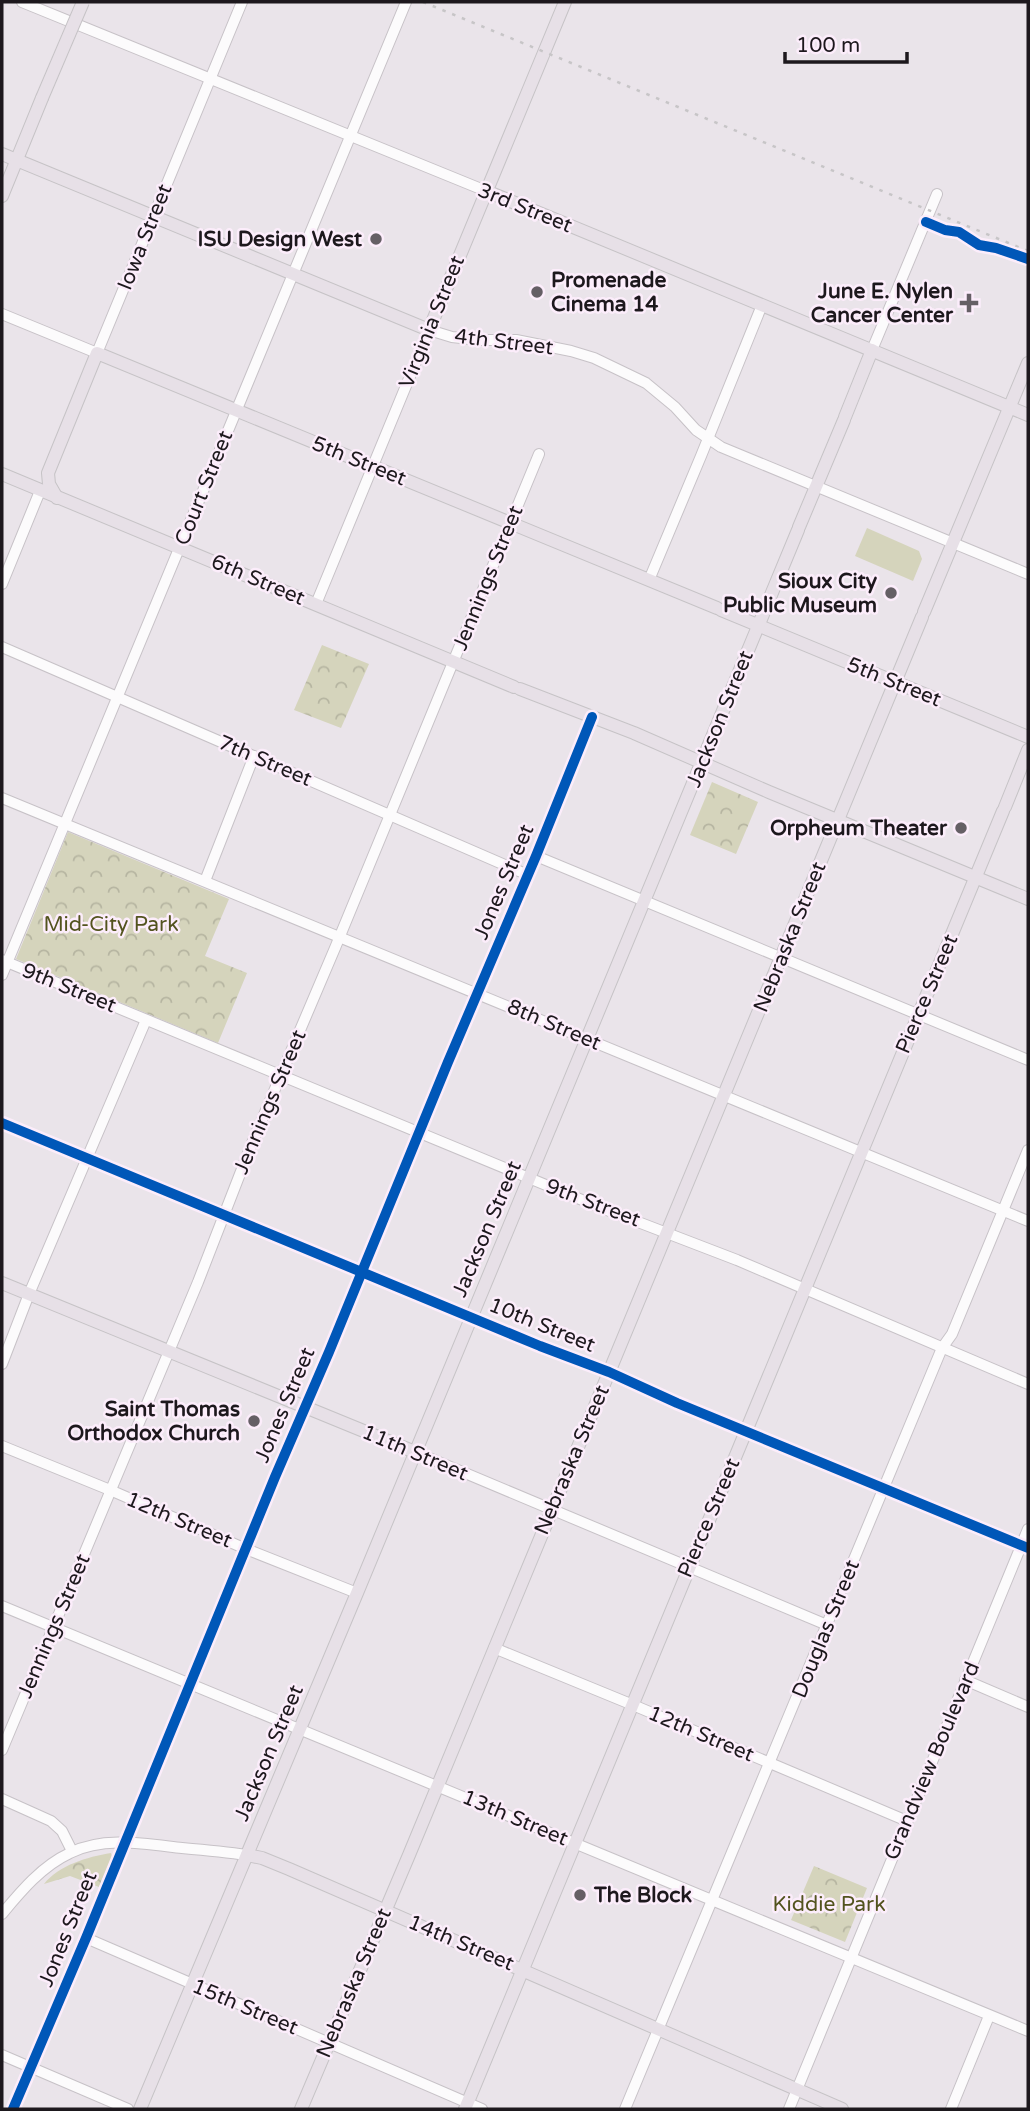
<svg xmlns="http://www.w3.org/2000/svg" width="1030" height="2111" font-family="'Varela Round',sans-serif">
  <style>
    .grass { fill: #d5d4bc }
    .park { fill: url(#park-crowns) }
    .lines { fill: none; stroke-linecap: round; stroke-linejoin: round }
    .minor-casing { stroke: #c7c2c7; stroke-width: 12 }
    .major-casing { stroke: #c6c3c6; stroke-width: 14 }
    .minor { stroke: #fcfbfc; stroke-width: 10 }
    .major { stroke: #e7e0e7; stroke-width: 12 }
    .rail { stroke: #c7c5c7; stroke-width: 2.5; stroke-dasharray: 3.5 7; stroke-linecap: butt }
    .major-bridge-casing { stroke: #c6c3c6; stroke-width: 14; stroke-linecap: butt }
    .major-bridge { stroke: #e7e0e7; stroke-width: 12 }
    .cycleway-casing { stroke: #fcedfb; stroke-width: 15 }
    .cycleway { stroke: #0057b8; stroke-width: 10 }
    .poi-dot { fill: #655f65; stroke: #fcedfb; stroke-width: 2.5 }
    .labels { text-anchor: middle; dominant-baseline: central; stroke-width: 5; stroke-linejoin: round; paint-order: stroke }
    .street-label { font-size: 21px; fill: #1d181d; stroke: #fcedfb }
    .poi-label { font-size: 21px; font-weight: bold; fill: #1d181d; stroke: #fcedfb; text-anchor: end }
    .park-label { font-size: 21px; fill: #52531e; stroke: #fcedfb }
  </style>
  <defs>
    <pattern id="park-crowns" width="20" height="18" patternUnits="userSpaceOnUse" patternTransform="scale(1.75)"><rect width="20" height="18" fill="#d5d4bc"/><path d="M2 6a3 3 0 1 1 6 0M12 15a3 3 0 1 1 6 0" fill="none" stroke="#b6b5a1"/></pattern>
  </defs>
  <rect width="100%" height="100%" fill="#eae4ea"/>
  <path class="grass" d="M867 528 919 551 922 559 913 581 855 556Z"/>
  <g class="park">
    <path d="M322 645 369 664 341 728 294 710Z"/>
    <path d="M712 782 758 802 736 854 690 835Z"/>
    <path d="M68 832 229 899 205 956 247 973 218 1043 16 959Z"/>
    <path d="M111 1853 112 1857 99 1887 70 1876 44 1884C59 1865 87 1857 111 1853Z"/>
    <path d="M814 1866 867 1888 845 1942 791 1920Z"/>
  </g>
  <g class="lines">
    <defs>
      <g id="minor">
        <path d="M22 2 486 191"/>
        <path d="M2 314 97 353 242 2"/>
        <path d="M872 350 937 194"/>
        <path d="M649 580 701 456 762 305"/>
        <path d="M2 584 40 491"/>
        <path d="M316 604 429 330 452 337 479 340H516L571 351 594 358 646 383 675 407 696 430 721 447 1028 574"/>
        <path d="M2 647 528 875"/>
        <path d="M2 798 1028 1221"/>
        <path d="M536 856 1028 1060"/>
        <path d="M205 881 254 756"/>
        <path d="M2 960 599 1207 737 1260 1028 1384"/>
        <path d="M2 975 406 2"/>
        <path d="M2 1123 540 1346 609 1372 677 1403 1028 1548"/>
        <path d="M2 1364 29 1294 146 1020"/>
        <path d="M2 1446 110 1490 246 1549 357 1593"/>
        <path d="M415 1452 827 1625"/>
        <path d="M2 1606 1028 2031"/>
        <path d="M494 1648 633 1705 907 1821"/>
        <path d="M965 1680 1028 1707"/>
        <path d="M2 1750 198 1282 252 1143 335 948 539 454"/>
        <path d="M2 1799 51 1821 62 1831 72 1851"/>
        <path d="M2 1914C21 1891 42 1866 70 1853 104 1836 146 1844 182 1848 204 1850 225 1852 247 1855"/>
        <path d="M86 1938 482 2109"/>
        <path d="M2 2055 128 2109"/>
        <path d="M13 2109 86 1938 275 1477 329 1352 448 1062 536 856 592 717"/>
        <path d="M625 2109 942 1348 952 1334 1028 1150"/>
        <path d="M789 2109 1028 1529"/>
        <path d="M951 2109 989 2016"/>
      </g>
      <g id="major">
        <path d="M2 154 429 330 565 2"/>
        <path d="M486 191 1028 415"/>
        <path d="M2 196 42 98"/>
        <path d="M845 417 872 350"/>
        <path d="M2 474 514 687"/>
        <path d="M57 498 49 484 48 473 97 353 717 608"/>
        <path d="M799 527 844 420"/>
        <path d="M721 610 1028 737"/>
        <path d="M924 612 1028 363"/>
        <path d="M520 689 634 733 769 792 1028 899"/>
        <path d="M1005 807 1028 750"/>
        <path d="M2 1283 415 1452"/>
        <path d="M247 1855 262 1858 289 1869 842 2109"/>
        <path d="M140 2109 357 1593 798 530"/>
        <path d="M301 2109 409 1855 922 617"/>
        <path d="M465 2109 1003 811"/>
      </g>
    </defs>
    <use href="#minor" class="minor-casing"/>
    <use href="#major" class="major-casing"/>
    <use href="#minor" class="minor"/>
    <use href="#major" class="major"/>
    <path class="rail" d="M423 2 1028 251"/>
    <defs>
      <path id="major-bridge" d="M42 98 83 2"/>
    </defs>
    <use href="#major-bridge" class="major-bridge-casing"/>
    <use href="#major-bridge" class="major-bridge"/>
    <defs>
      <g id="cycleway">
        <path d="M926 222 945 230 959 232 979 245 996 248 1028 259"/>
        <path d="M2 1123 540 1346 609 1372 677 1403 1028 1548"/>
        <path d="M13 2109 86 1938 275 1477 329 1352 448 1062 536 856 592 717"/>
      </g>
    </defs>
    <use href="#cycleway" class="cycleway-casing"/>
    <use href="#cycleway" class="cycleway"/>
  </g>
  <g class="poi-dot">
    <circle cx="376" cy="239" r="7"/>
    <circle cx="537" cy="292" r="7"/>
    <path d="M965.5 292.5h7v7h7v7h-7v7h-7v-7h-7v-7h7z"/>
    <circle cx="891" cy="593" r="7"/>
    <circle cx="961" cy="828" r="7"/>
    <circle cx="254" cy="1421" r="7"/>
    <circle cx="580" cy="1895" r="7"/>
  </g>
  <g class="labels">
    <g class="street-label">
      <text transform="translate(525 208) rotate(22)">3rd Street</text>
      <text transform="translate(145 237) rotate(-68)">Iowa Street</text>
      <text transform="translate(432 322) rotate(-68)">Virginia Street</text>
      <text transform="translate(504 342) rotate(7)">4th Street</text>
      <text transform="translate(359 461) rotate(22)">5th Street</text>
      <text transform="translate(204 488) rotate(-68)">Court Street</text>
      <text transform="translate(488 578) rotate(-68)">Jennings Street</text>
      <text transform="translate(258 580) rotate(23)">6th Street</text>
      <text transform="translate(894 682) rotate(22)">5th Street</text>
      <text transform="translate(720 719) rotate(-68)">Jackson Street</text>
      <text transform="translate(265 761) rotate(23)">7th Street</text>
      <text transform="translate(504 882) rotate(-67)">Jones Street</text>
      <text transform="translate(790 937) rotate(-68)">Nebraska Street</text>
      <text transform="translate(69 988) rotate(22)">9th Street</text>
      <text transform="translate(927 994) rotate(-67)">Pierce Street</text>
      <text transform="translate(554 1025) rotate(23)">8th Street</text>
      <text transform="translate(270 1102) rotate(-67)">Jennings Street</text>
      <text transform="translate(593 1203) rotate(21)">9th Street</text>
      <text transform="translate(487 1229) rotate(-67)">Jackson Street</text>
      <text transform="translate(542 1325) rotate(22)">10th Street</text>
      <text transform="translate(285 1405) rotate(-67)">Jones Street</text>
      <text transform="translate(415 1453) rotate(23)">11th Street</text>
      <text transform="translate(572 1460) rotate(-67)">Nebraska Street</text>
      <text transform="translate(709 1518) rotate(-67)">Pierce Street</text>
      <text transform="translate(179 1520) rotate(23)">12th Street</text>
      <text transform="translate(54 1626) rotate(-67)">Jennings Street</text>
      <text transform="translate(826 1629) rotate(-68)">Douglas Street</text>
      <text transform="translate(701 1734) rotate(23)">12th Street</text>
      <text transform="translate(269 1753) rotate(-67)">Jackson Street</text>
      <text transform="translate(932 1761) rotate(-67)">Grandview Boulevard</text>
      <text transform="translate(515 1818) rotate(23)">13th Street</text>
      <text transform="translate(68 1929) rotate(-68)">Jones Street</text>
      <text transform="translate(461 1943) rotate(23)">14th Street</text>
      <text transform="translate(354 1983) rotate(-67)">Nebraska Street</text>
      <text transform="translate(245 2007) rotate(23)">15th Street</text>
    </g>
    <g class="poi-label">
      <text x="362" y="239">ISU Design West</text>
      <text x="551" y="280" text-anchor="start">Promenade<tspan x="551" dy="24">Cinema 14</tspan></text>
      <text x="953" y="291">June E. Nylen<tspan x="953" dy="24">Cancer Center</tspan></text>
      <text x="877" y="581">Sioux City<tspan x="877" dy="24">Public Museum</tspan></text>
      <text x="947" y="828">Orpheum Theater</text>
      <text x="240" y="1409">Saint Thomas<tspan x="240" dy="24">Orthodox Church</tspan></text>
      <text x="594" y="1895" text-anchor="start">The Block</text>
    </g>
    <g class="park-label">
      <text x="111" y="924">Mid-City Park</text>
      <text x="829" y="1904">Kiddie Park</text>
    </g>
  </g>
  <rect width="1030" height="2111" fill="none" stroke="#1d181d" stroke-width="7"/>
  <path d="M785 52v10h122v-10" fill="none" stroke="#1d181d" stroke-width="3.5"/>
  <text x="796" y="52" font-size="21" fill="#1d181d" stroke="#fcedfb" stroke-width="5" paint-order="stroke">100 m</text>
</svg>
